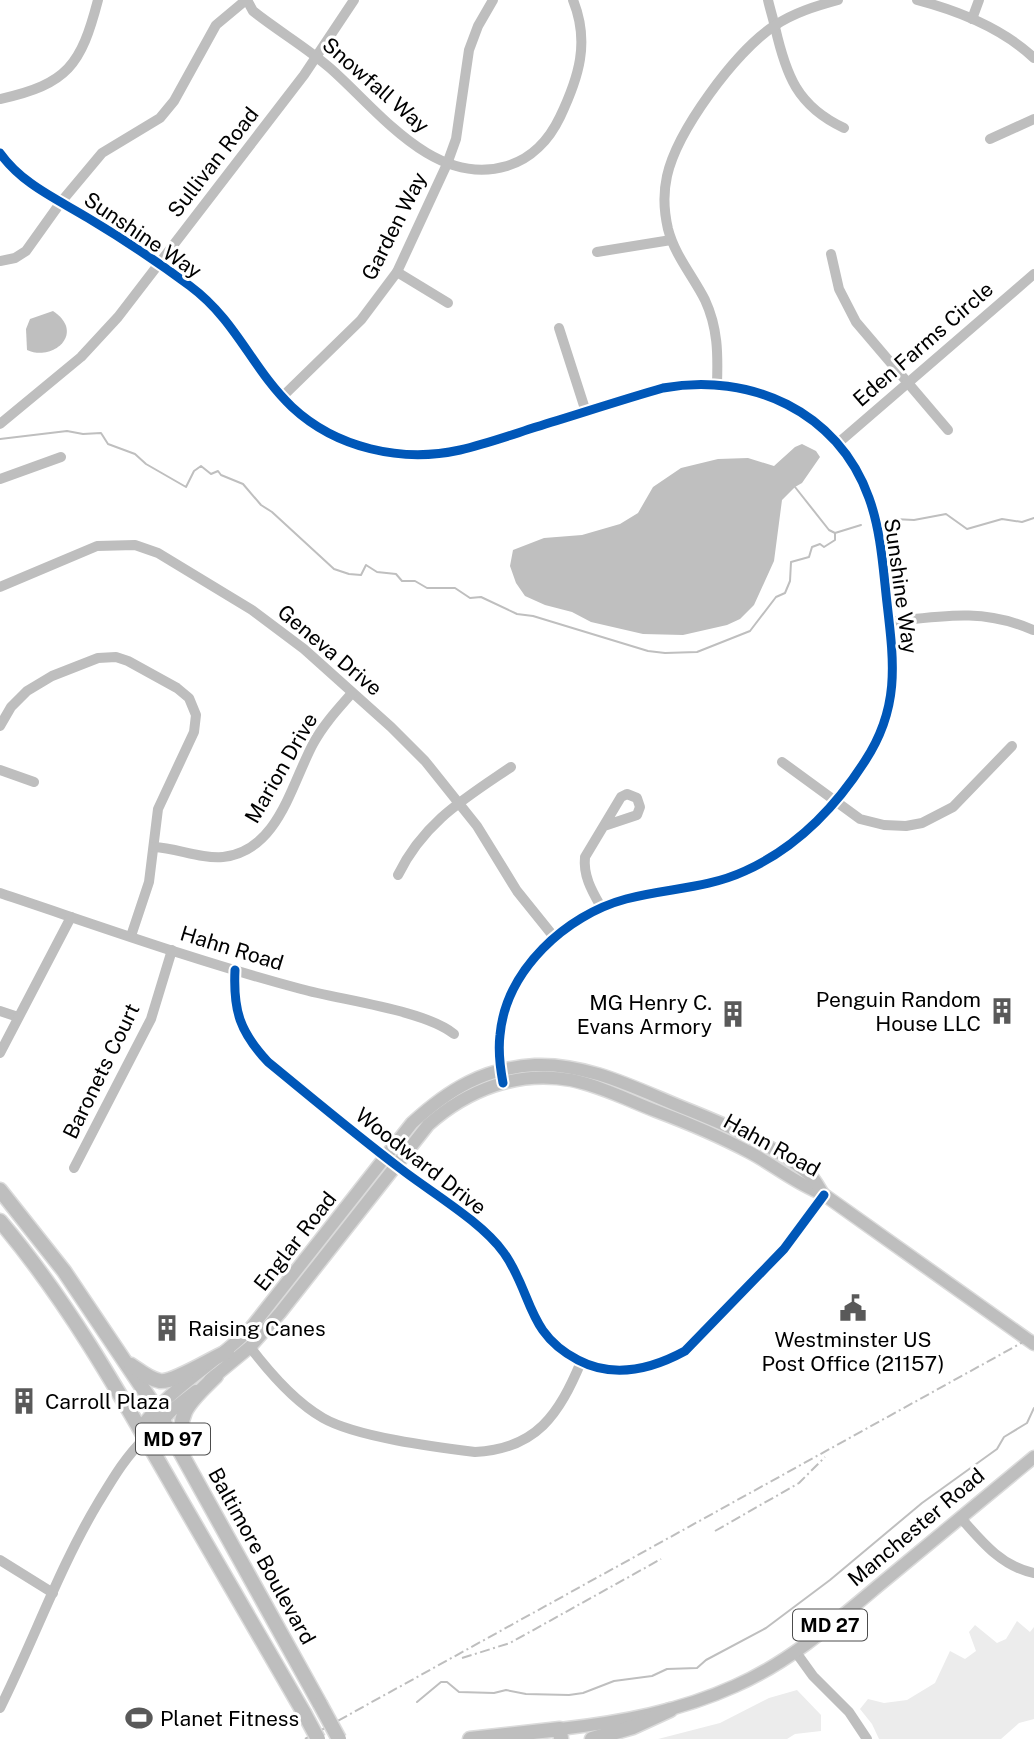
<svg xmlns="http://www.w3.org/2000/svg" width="1034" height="1739" font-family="'Public Sans',sans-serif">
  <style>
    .green { fill: #ececec }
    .water { fill: #bfbfbf }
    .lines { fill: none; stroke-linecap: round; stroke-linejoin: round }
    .stream { stroke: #bfbfbf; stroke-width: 2 }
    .major-casing { stroke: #dbdbdb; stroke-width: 15 }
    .highway-casing { stroke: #dbdbdb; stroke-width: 17 }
    .minor { stroke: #bebebe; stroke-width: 10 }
    .major { stroke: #bebebe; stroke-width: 12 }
    .highway { stroke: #bebebe; stroke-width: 14 }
    .rail { stroke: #bebebe; stroke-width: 2; stroke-dasharray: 10 3.5 2 3.5; stroke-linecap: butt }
    .highway-bridge-casing { stroke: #dbdbdb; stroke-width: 17; stroke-linecap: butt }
    .highway-bridge { stroke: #bebebe; stroke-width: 14 }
    .cycleway-casing { stroke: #fff; stroke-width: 13 }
    .cycleway { stroke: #0057b8; stroke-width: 9 }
    .labels { text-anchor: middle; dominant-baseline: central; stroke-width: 6; stroke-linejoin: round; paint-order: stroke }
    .shield { fill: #fff; stroke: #4c4c4c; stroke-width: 2 }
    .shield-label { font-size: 19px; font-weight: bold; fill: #000 }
    .street-label { font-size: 21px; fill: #000; stroke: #fff }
    .poi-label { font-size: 21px; fill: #000; stroke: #fff; text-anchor: start }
  </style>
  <rect width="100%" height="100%" fill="#fff"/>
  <g class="green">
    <path d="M1017 1621 1030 1632 1034 1627V1719L1019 1723 1001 1739H879L872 1724 860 1709 868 1699 884 1703 907 1700 935 1683 950 1651 965 1659 976 1651 969 1632 975 1625 997 1643 1006 1639Z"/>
    <path d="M797 1690 821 1715V1731L795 1734 787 1739H658L720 1723 769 1698Z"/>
  </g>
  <g class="water">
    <path d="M53 311C86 333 53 362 27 350L26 329 30 319Z"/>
    <path d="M802 444 816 451 820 457 802 483 795 487 782 500 774 561 754 605 740 619 727 625 683 635 643 634 591 622 572 612 545 605 525 596 516 583 510 566 513 550 544 538 582 535 620 524 638 513 653 487 681 468 718 459 748 458 774 466 795 447Z"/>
  </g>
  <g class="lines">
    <g class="stream">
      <path d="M0 439 67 431 83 434 101 433 108 444 135 454 146 464 186 487 194 471 201 466 211 474 218 471 221 475 243 484 261 505 272 512 334 569 349 574 361 575 366 565 377 572 396 574 402 581H415L427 588H455L470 598 481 597 517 614 533 616 648 651 665 653 697 652 750 631 776 597 785 593 790 581 791 562 809 557 812 547 820 544 824 547 835 540V533L861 525"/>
      <path d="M795 487 829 530 835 533"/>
      <path d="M894 519 914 520 946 514 967 529 1002 519 1022 522 1034 518"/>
      <path d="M417 1702 441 1682H447L459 1692 494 1693 506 1690 526 1694 569 1695 583 1693 614 1681 652 1676 667 1669 697 1668 706 1660 766 1628 830 1580 922 1503 997 1449 1004 1437 1027 1423 1034 1408"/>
    </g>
    <defs>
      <g id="major">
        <path d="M210 1380 250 1347 280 1313 428 1125C467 1090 518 1070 571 1080 600 1086 628 1100 656 1111 688 1123 719 1136 749 1152 774 1165 796 1184 823 1194L1034 1344"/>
        <path d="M140 1429C168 1389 215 1364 250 1329L412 1123C449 1089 484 1068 535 1065 586 1063 633 1087 679 1106 724 1124 774 1144 811 1176 816 1181 819 1188 823 1194"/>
        <path d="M145 1438 172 1410 196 1391"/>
        <path d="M560 1729C621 1722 680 1711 735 1686 788 1663 834 1623 878 1586 930 1543 982 1500 1034 1457"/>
      </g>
      <g id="highway">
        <path d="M0 1190 64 1271 156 1408 320 1704"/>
        <path d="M0 1221C71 1305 124 1401 179 1497 220 1569 262 1641 304 1713"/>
        <path d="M131 1365C140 1371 149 1379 160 1381 173 1383 212 1358 227 1352"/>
        <path d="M185 1449C173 1413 192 1400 216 1376"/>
        <path d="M470 1739 560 1729 561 1739"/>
        <path d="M592 1739 633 1727 670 1710"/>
      </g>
    </defs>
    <use href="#major" class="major-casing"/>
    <use href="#highway" class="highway-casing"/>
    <g class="minor">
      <path d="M247 0 253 11C278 31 306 47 330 68 378 110 434 188 507 166 531 159 549 140 560 117 579 77 590 42 573 0"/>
      <path d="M768 0C770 9 773 18 775 27 786 75 797 106 844 128"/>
      <path d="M917 0C959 11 1002 28 1034 58"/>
      <path d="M972 19 979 0"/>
      <path d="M0 99C68 84 81 65 98 0"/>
      <path d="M990 139 1034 119"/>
      <path d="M0 153C22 184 57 199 88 218 123 239 158 262 190 286 237 321 252 369 292 407 336 448 401 463 460 450 486 444 511 435 536 427 579 414 621 400 663 388 751 372 841 413 871 501 881 533 883 567 886 600 894 661 901 709 864 763 833 808 796 849 745 871 703 890 659 889 616 902 561 918 510 971 500 1028 498 1044 499 1060 502 1076"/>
      <path d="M597 252 671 240"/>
      <path d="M831 254 839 289 856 322 948 430"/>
      <path d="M0 261 15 258 26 251 61 202 102 153 160 118 174 101 216 25 246 0"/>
      <path d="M397 272 448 303"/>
      <path d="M559 328 586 412"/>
      <path d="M717 384C718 354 718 328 705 300 693 276 675 256 668 229 664 212 663 194 667 176 677 131 735 52 774 26 793 13 816 6 838 0"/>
      <path d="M282 397 361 320 397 272 447 164 456 139 469 50 478 26 493 0"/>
      <path d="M0 424 81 357 118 317 304 75 354 0"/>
      <path d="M837 444 1034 274"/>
      <path d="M0 479 61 457"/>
      <path d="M0 587 97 546 135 545 158 553 252 610 304 649 391 727 425 761 477 826 517 891 554 937"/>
      <path d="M889 622C942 616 983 608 1033 630"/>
      <path d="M0 726 11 707 27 691 52 676 98 658 116 657 128 661 177 688 189 698 196 715 194 732 158 809 149 882 131 936"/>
      <path d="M782 762 860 819 884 825 906 826 922 823 953 807 1012 746"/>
      <path d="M0 770 34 782"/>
      <path d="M154 847C177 848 200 859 223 857 278 851 291 785 313 744 323 725 338 709 352 693"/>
      <path d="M398 875C424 822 464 799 511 767"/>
      <path d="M0 893C99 926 199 962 301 989 340 1000 425 1010 454 1034"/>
      <path d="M601 907C592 891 583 876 585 857L621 797 627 794 637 798 640 807 637 815 604 826"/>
      <path d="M235 970C233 1011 240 1032 268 1062 312 1098 356 1135 401 1169 432 1193 482 1222 504 1253 533 1294 526 1333 578 1360 614 1379 652 1369 685 1351L784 1249 824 1195"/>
      <path d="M0 1011 18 1017"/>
      <path d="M0 1053 71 917"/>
      <path d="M74 1168 151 1019 172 950"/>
      <path d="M250 1347C269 1372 295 1402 323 1418 356 1437 435 1447 475 1452 537 1449 559 1414 581 1362"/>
      <path d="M961 1518C981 1541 1002 1567 1034 1573"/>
      <path d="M0 1560 53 1593"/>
      <path d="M795 1651 813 1676 849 1712 867 1739"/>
      <path d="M0 1708C34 1640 59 1568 98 1503 112 1480 125 1457 145 1438"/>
    </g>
    <use href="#major" class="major"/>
    <use href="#highway" class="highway"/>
    <g class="rail">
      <path d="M715 1531 799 1483 825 1457"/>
      <path d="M462 1658 510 1643 661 1559"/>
      <path d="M305 1739 1034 1336"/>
    </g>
    <defs>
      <g id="highway-bridge">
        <path d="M320 1704 339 1739"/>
        <path d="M304 1713 318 1739"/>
      </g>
    </defs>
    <use href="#highway-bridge" class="highway-bridge-casing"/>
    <use href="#highway-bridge" class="highway-bridge"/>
    <defs>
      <g id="cycleway">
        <path d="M0 153C22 184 57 199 88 218 123 239 158 262 190 286 237 321 252 369 292 407 336 448 401 463 460 450 486 444 511 435 536 427 579 414 621 400 663 388 750 372 838 411 869 498 881 531 883 568 887 603 894 663 900 708 865 761 835 808 796 848 745 871 706 889 667 888 626 899 566 915 506 970 500 1035 498 1051 500 1067 503 1083"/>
        <path d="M235 970C233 1011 240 1032 268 1062 312 1098 356 1135 401 1169 432 1193 482 1222 504 1253 533 1294 526 1333 578 1360 614 1379 652 1369 685 1351L784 1249 824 1195"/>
      </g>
    </defs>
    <use href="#cycleway" class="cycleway-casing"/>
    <use href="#cycleway" class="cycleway"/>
  </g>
  <defs>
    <symbol id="building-bare" viewBox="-9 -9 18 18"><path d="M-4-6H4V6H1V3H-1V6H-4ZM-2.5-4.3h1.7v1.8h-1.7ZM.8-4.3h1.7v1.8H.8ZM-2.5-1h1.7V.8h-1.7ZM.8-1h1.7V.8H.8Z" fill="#595959" stroke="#fff" stroke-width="2.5" paint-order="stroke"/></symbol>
    <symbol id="civic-bare" viewBox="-9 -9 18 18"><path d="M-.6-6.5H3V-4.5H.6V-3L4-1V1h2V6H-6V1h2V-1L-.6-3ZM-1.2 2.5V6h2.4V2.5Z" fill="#595959" stroke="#fff" stroke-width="2.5" paint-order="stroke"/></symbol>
    <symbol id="stadium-bare" viewBox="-9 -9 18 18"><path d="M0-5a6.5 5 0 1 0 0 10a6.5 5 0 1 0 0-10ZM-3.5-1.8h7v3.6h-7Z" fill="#595959" stroke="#fff" stroke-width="2.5" paint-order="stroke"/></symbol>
  </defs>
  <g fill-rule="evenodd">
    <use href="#building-bare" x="983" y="992" width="38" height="38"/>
    <use href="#building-bare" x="714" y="995" width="38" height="38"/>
    <use href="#civic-bare" x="834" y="1289" width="38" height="38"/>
    <use href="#building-bare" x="148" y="1309" width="38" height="38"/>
    <use href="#building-bare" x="5" y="1382" width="38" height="38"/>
    <use href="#stadium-bare" x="120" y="1699" width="38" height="38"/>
  </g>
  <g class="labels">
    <g class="shield">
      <rect x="136" y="1423.5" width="74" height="31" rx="5"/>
      <rect x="793" y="1609.5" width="74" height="31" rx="5"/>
    </g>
    <g class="shield-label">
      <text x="173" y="1439">MD 97</text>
      <text x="830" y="1625">MD 27</text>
    </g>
    <g class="street-label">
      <text transform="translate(376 85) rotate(41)">Snowfall Way</text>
      <text transform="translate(213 162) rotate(-52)">Sullivan Road</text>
      <text transform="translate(394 226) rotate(-63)">Garden Way</text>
      <text transform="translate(143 235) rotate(34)">Sunshine Way</text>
      <text transform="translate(923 344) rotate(-41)">Eden Farms Circle</text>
      <text transform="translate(901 586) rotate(82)">Sunshine Way</text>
      <text transform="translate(330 650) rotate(40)">Geneva Drive</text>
      <text transform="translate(281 768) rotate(-60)">Marion Drive</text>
      <text transform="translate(232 948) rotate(17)">Hahn Road</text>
      <text transform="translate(101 1071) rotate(-64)">Baronets Court</text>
      <text transform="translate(772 1145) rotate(29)">Hahn Road</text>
      <text transform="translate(421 1161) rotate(38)">Woodward Drive</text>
      <text transform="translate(295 1241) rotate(-52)">Englar Road</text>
      <text transform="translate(916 1527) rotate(-40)">Manchester Road</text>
      <text transform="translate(262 1556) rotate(61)">Baltimore Boulevard</text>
    </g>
    <g class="poi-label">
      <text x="981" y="999" text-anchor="end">Penguin Random<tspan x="981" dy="24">House LLC</tspan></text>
      <text x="712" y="1002" text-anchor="end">MG Henry C.<tspan x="712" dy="24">Evans Armory</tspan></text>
      <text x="188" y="1328">Raising Canes</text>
      <text x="853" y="1339" text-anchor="middle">Westminster US<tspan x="853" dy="24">Post Office (21157)</tspan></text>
      <text x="45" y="1401">Carroll Plaza</text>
      <text x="160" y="1718">Planet Fitness</text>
    </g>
  </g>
</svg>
